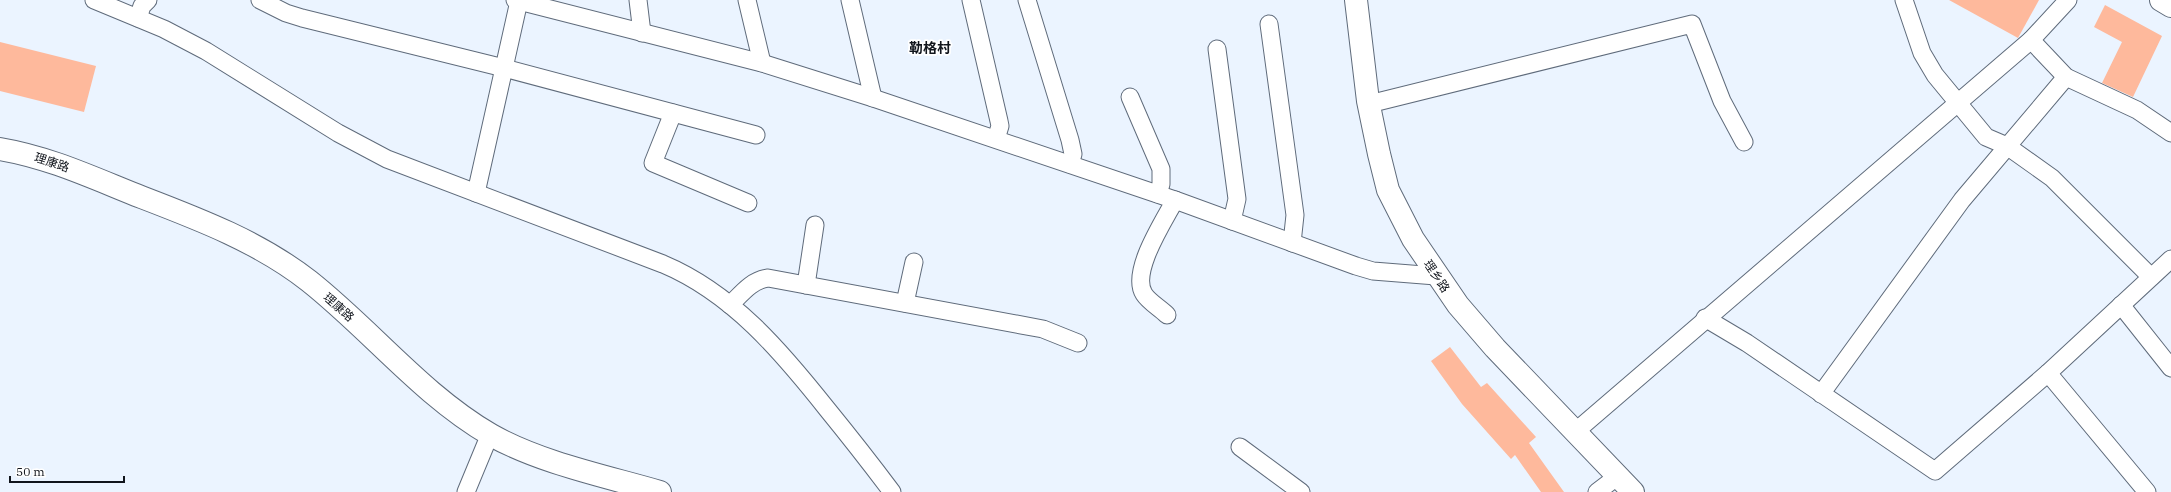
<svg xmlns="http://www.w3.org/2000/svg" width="2171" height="492" font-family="'IBM Plex Serif','Noto Sans SC',serif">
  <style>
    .building { fill: #feb99c }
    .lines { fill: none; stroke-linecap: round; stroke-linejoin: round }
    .minor-casing { stroke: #5f6b7b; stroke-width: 19 }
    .major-casing { stroke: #5f6b7b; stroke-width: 24 }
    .minor { stroke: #fff; stroke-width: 17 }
    .major { stroke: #fff; stroke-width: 22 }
    .labels { text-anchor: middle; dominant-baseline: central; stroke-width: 3.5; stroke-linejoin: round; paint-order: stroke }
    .street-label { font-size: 12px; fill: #11151c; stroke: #fff }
    .quarter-label { font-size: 14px; font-weight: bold; fill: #11151c; stroke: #fff }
  </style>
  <rect width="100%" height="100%" fill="#ebf4ff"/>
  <g class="building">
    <path d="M1949 0H2039L2018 38Z"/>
    <path d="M2105 5 2162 36 2133 97 2102 83 2122 42 2094 27Z"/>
    <path d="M0 42 96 66 84 112 0 91Z"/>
    <path d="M1450 347 1481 387 1487 383 1536 437 1529 443 1564 492H1541L1515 455 1511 459 1462 404 1431 361Z"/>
  </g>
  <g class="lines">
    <defs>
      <g id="minor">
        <path d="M94 0 164 29 206 51 338 133 387 159 663 264C732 293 781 351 827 409 849 436 871 464 892 492"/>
        <path d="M260 0 286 13 302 18 504 68 756 135"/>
        <path d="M515 0 762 63 873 98 1175 200 1356 266 1373 271 1436 276"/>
        <path d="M638 0 642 33"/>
        <path d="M747 0 762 63"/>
        <path d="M850 0 873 98"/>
        <path d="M971 0 999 121 1000 126 996 139"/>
        <path d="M1027 0 1070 140 1073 154 1070 164"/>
        <path d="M1904 0 1922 53 1935 75 1986 137 2007 146 2052 178 2151 277"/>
        <path d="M138 18 142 6 148 0"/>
        <path d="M1269 24 1295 215 1292 243"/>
        <path d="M2031 40 2066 77 2137 110 2171 133"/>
        <path d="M1217 49 1237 199 1232 221"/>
        <path d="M1130 97 1161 169V184L1158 194"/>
        <path d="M1369 104 1692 24 1722 101 1744 142"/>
        <path d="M673 113 653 163 748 203"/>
        <path d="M476 193 519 1"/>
        <path d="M806 285 815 225"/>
        <path d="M905 303 914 262"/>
        <path d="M730 305C742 293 752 280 768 278L1043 329 1078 343"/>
        <path d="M2121 305 2171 368"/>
        <path d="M1167 315C1160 308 1149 302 1144 294 1130 272 1164 221 1175 200"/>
        <path d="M1705 318 1747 343 1935 471 2048 373 2171 259"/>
        <path d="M2048 373 2147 492"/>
        <path d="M1821 394 1962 200 2066 77"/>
        <path d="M1575 432 2031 40 2068 0"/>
        <path d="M1240 447 1301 492"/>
        <path d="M466 492 490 434"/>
        <path d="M1597 492 1618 476"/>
      </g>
      <g id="major">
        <path d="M1356 0 1368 101 1379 154 1388 190 1413 239 1458 305 1495 348 1633 492"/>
        <path d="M2161 0 2171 6"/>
        <path d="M0 149C48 157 91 177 136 195 196 218 258 241 309 281 371 330 422 395 491 435 541 463 605 476 660 492"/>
      </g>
    </defs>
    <use href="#minor" class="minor-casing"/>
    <use href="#major" class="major-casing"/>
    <use href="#minor" class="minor"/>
    <use href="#major" class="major"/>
  </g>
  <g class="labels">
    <g class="street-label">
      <text transform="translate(52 162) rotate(18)">理康路</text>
      <text transform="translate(1437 276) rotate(56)">理乡路</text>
      <text transform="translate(339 307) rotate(42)">理康路</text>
    </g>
    <g class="quarter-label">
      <text x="930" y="48">勒格村</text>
    </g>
  </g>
  <path d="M10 476v6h114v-6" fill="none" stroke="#11151c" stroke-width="2"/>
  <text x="16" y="476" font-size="12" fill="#11151c" stroke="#ffffff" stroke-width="3" paint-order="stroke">50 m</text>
</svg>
